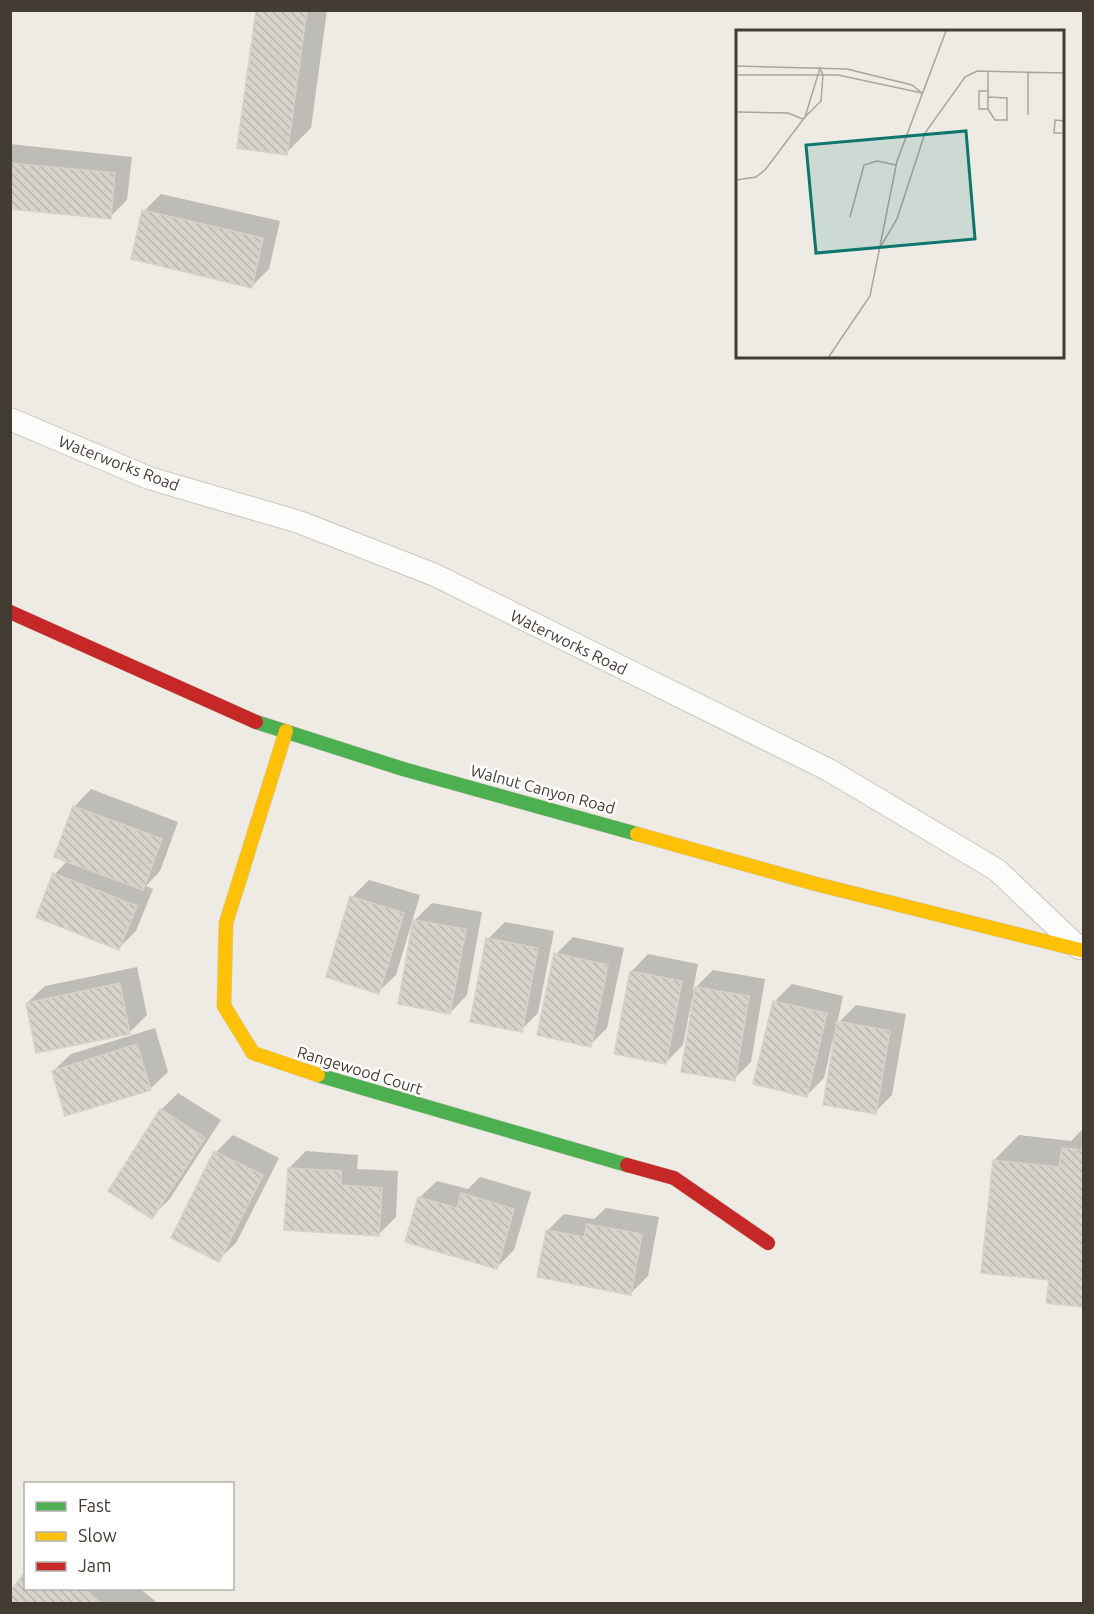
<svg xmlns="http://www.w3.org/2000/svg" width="1094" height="1614" font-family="Ubuntu,sans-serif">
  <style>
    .shadow { fill: #0003 }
    .building { fill: url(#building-back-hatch); stroke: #d6d2cb; stroke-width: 1.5 }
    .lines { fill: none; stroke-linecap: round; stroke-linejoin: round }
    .lane-casing { stroke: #cac7c1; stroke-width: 24 }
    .fast-casing { stroke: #cfcabd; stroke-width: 15 }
    .slow-casing { stroke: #cfcabd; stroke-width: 15 }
    .jam-casing { stroke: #cfcabd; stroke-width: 15 }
    .lane { stroke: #fcfcfb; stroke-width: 22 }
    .fast { stroke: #4caf50; stroke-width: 14 }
    .slow { stroke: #ffc107; stroke-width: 14 }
    .jam { stroke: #c62828; stroke-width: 14 }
    .labels { text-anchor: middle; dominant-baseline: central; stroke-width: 5; stroke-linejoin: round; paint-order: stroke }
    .street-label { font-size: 16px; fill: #433c32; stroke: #fff }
    .inset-road { fill: none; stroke: #aaa59d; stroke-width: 1.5 }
    .view { fill: #0f766e; fill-opacity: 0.15; stroke: #0f766e; stroke-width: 3 }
    .inset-edge { fill: none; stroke: #433c32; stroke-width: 3 }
  </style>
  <defs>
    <pattern id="building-back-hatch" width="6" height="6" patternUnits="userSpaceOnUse" patternTransform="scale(1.5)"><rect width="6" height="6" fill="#d6d2cc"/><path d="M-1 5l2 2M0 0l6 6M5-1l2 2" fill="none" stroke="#b9b5b0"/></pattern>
  </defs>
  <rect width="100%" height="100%" fill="#eeebe5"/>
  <g class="shadow">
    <path d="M257 10H327L311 128 286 153Z"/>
    <path d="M10 144 132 157 127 200 110 217 10 207Z"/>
    <path d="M161 194 280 221 269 269 252 286 144 211Z"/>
    <path d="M91 789 178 822 160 871 146 886 153 889 136 931 119 948 38 916 55 874 68 860 74 807Z"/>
    <path d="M369 880 420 895 396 975 378 992 352 897Z"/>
    <path d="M432 903 482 912 467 995 450 1013 415 920Z"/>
    <path d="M505 922 554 931 538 1013 521 1030 488 939Z"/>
    <path d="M573 937 624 948 607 1028 590 1045 556 954Z"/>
    <path d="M648 954 698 964 693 990 713 970 765 979 751 1062 734 1079 694 1000 692 999 683 1045 665 1063 631 972Z"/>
    <path d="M137 967 147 1015 129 1033 27 1003 45 986Z"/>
    <path d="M792 984 843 996 837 1024 856 1005 906 1014 892 1095 875 1112 836 1040 833 1039 824 1078 807 1095 775 1001Z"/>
    <path d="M155 1028 168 1072 150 1089 53 1071 71 1054Z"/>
    <path d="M178 1093 221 1120 169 1200 151 1217 161 1110Z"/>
    <path d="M1084 1128V1305L1050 1278 994 1160 1019 1135 1071 1141Z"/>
    <path d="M233 1135 279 1158 236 1243 218 1260 216 1152Z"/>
    <path d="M306 1151 358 1155 357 1169 398 1171 396 1217 379 1234 289 1168Z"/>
    <path d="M480 1177 531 1192 514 1250 497 1267 419 1198 437 1181 468 1189Z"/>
    <path d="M606 1208 659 1217 648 1276 630 1294 547 1231 564 1214 594 1219Z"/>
    <path d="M26 1588H139L159 1604H10Z"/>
  </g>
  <g class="building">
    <path d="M256 10H307L287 155 237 148Z"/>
    <path d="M10 163 115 173 111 219 10 209Z"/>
    <path d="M142 210 263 238 252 288 131 259Z"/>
    <path d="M73 806 162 839 143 890 54 857Z"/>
    <path d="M53 873 137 906 119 950 36 917Z"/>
    <path d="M350 896 404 913 379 994 326 977Z"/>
    <path d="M413 920 466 929 450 1014 398 1004Z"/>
    <path d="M486 938 538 948 522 1032 470 1022Z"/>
    <path d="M554 953 608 965 591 1047 537 1035Z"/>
    <path d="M630 971 682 981 666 1064 614 1054Z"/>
    <path d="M120 983 130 1034 36 1053 26 1003Z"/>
    <path d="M695 987 749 996 735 1081 681 1072Z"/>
    <path d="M773 1001 827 1013 807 1097 753 1084Z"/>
    <path d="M837 1021 890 1031 876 1114 823 1105Z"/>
    <path d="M137 1044 151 1090 65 1116 52 1071Z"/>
    <path d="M160 1109 205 1138 152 1219 108 1191Z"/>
    <path d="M1062 1148 1084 1150V1307L1046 1303 1049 1280 981 1273 993 1160 1059 1167Z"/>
    <path d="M214 1151 263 1175 219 1262 171 1238Z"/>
    <path d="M288 1168 341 1171V1185L382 1188 379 1236 284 1230Z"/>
    <path d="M461 1193 514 1209 497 1269 405 1242 418 1197 457 1208Z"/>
    <path d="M587 1224 642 1234 631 1295 537 1277 546 1230 584 1237Z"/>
    <path d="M26 1571V1588H83L102 1604H10V1591Z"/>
  </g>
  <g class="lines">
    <defs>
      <path id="lane" d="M10 419 149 478 299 522 435 575 829 770 997 870 1079 948"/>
      <g id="fast">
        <path d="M256 722 403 769 637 834"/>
        <path d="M318 1075 627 1165"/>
      </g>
      <g id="slow">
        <path d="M286 731 226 923 224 1006 253 1053 318 1075"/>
        <path d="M637 834 816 884 1084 951"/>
      </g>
      <g id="jam">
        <path d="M10 612 256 722"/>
        <path d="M627 1165 674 1178 768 1243"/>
      </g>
    </defs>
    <use href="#lane" class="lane-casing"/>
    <use href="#fast" class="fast-casing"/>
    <use href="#slow" class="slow-casing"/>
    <use href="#jam" class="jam-casing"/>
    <use href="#lane" class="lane"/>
    <use href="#fast" class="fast"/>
    <use href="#slow" class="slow"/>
    <use href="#jam" class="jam"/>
  </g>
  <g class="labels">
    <g class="street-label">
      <text transform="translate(119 463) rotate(21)">Waterworks Road</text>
      <text transform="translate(569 642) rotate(26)">Waterworks Road</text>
      <text transform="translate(543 789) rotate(15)">Walnut Canyon Road</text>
      <text transform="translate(360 1070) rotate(17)">Rangewood Court</text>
    </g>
  </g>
  <g transform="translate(736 30)">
    <rect width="328" height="328" fill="#eeebe5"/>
    <path class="inset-road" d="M0 36 111 39 176 55 186 63 102 45H0M84 38 87 45 85 71 69 87ZM252 42V61H243V79H252V61M252 79 259 90H271V68L252 67M0 82 52 83 67 89M292 85V42M329 91 319 90 318 103H329M0 150 20 147 29 140 69 87M114 187 128 135 141 131 160 135M145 216 161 189 189 103 229 47 241 41 329 43M92 328 134 266 161 131 210 1"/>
    <path class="view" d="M230 101 239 209 80 223 70 115Z"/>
    <rect width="328" height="328" class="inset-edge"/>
  </g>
  <rect width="1094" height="1614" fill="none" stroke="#433c32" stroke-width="24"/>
  <rect x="24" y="1482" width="210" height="108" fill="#ffffff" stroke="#b4b1ad" stroke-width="1.5"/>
  <rect x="36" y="1502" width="30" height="9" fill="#4caf50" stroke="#b4b1ad" stroke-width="1.5"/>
  <text x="78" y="1512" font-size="18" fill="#433c32">Fast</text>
  <rect x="36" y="1532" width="30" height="9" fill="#ffc107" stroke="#b4b1ad" stroke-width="1.5"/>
  <text x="78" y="1542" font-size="18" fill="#433c32">Slow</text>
  <rect x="36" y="1562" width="30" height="9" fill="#c62828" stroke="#b4b1ad" stroke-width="1.5"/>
  <text x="78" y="1572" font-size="18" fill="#433c32">Jam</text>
</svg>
